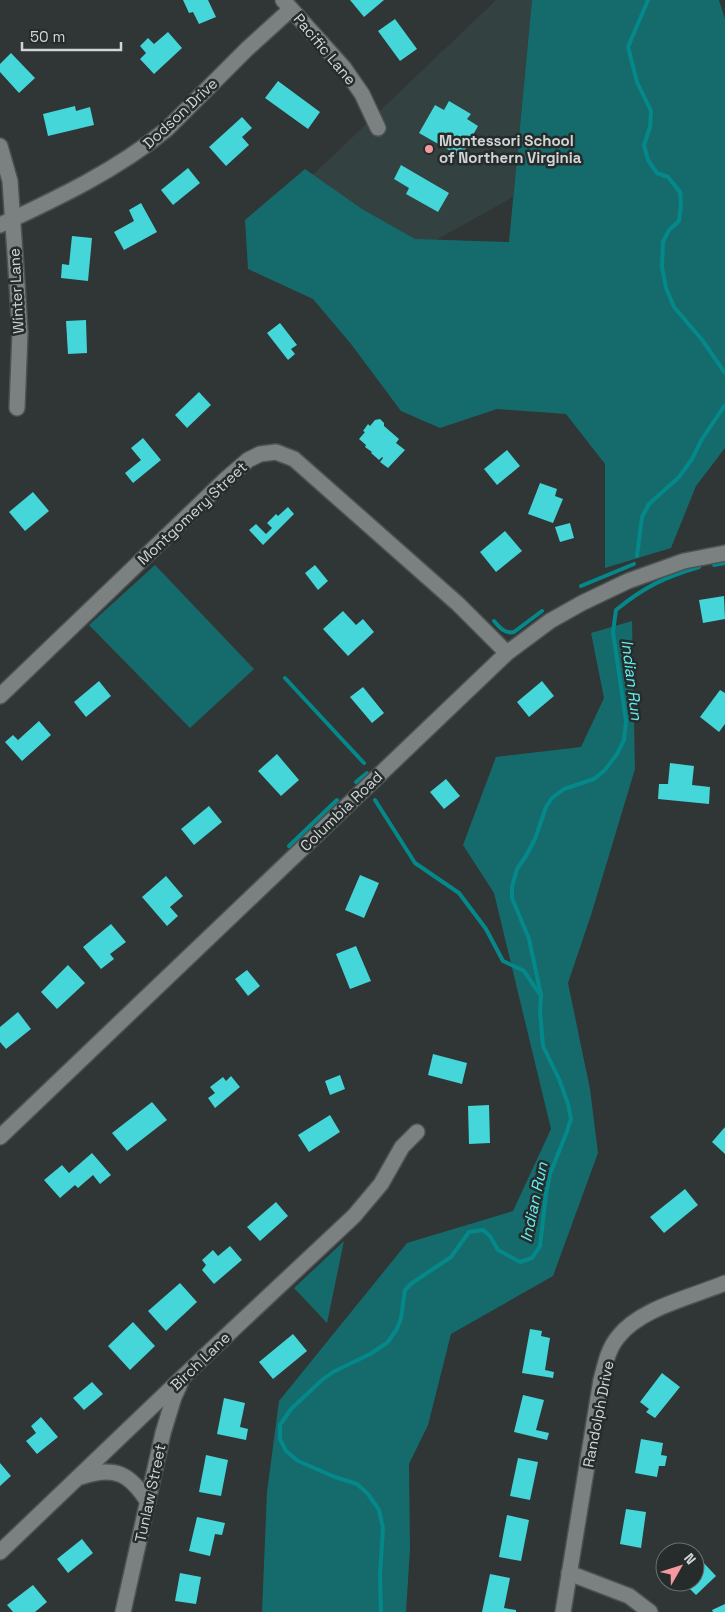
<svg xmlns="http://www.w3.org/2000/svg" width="725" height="1612" font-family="'Space Grotesk',sans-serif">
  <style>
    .built { fill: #334141 }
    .green { fill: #156b6c }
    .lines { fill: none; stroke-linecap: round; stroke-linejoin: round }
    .stream { stroke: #05888a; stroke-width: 4 }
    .building { fill: #44d6d8 }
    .minor-casing { stroke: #4c5151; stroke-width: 18 }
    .minor { stroke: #7b8181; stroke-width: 15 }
    .poi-dot { fill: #f49a9f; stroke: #262b2b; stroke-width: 2 }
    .labels { text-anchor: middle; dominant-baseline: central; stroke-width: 5; stroke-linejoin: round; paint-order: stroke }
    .street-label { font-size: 15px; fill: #d1d5d5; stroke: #262b2b }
    .poi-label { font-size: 15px; font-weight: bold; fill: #d1d5d5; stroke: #262b2b; text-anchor: start }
    .water-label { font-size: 16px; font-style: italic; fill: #64eff1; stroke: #262b2b }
  </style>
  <rect width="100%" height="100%" fill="#303535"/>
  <path class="built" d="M496 0H532L513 197 420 249 257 228Z"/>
  <g class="green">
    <path d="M532 0H719L725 19V448L696 486 671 548 605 568V464L566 414 497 409 440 428 401 411 351 344 313 299 248 269 245 220 305 169 362 209 415 239 509 242Z"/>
    <path d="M155 565 254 669 190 728 89 625Z"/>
    <path d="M632 621 635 769 591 915 568 983 590 1089 598 1153 553 1276 451 1334 428 1425 409 1464 410 1549 406 1612H262L267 1492 279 1401 407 1243 513 1211 551 1129 494 893 463 845 496 757 581 747 604 698 591 633Z"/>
    <path d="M344 1241 327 1323 294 1288Z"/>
  </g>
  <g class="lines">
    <g class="stream">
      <path d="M648 0 628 47 637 82 651 111 650 127 644 145 648 160 657 173 668 177 680 192 681 205 679 221 669 230 663 242 662 267 666 288 674 307 703 341 725 373"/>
      <path d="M637 556 642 517 649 504 679 477 692 459 702 439 725 405"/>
      <path d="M714 565 725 563"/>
      <path d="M581 586 634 564"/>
      <path d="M494 621C500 628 505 634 514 632L542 611"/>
      <path d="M285 678 364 763"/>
      <path d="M356 782 367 773"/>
      <path d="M375 800 415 863 459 893 486 929 503 961 524 971 539 993"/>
      <path d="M289 846 337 800"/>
      <path d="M381 1612 380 1575 383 1528 379 1510 368 1494 357 1484 335 1477 298 1461 286 1451 280 1439V1425L291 1409 322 1380 333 1372 370 1354 387 1343 397 1329 401 1318 405 1290 412 1283 451 1257 469 1232 483 1230 490 1236 498 1250 520 1262 532 1258 540 1246 546 1194 550 1174 566 1134 571 1119 568 1104 559 1079 543 1046 540 1011 541 995 529 939 512 898V887L517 869 526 856 535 839 546 807 552 798 564 789 594 779 605 770 617 754 624 740 626 721 613 632 616 610C644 587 665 577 699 567"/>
    </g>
  </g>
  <g class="building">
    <path d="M183 0H208L216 17 199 24 193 12 189 13Z"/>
    <path d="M350 0H384L364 17Z"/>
    <path d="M395 19 417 49 400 61 378 31Z"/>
    <path d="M168 32 182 48 154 74 140 59 146 53 140 46 148 38 154 44Z"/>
    <path d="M11 53 35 78 19 93 0 72V64Z"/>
    <path d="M278 81 320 112 308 129 265 98Z"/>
    <path d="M449 101 471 114 467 119 478 126 461 157 419 133 435 105 444 110Z"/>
    <path d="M75 106 76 111 90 107 94 125 48 136 43 114Z"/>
    <path d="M242 117 252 128 242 137 249 145 226 166 209 147Z"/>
    <path d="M401 165 449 193 438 212 406 194 409 188 394 179Z"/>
    <path d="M188 168 200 183 173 205 161 190Z"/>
    <path d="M141 203 157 232 124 250 114 232 134 221 129 210Z"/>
    <path d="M72 236 92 238 88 281 61 278 62 264 69 265Z"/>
    <path d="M86 320 87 353 68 354 66 321Z"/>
    <path d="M280 323 297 345 291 349 295 354 288 360 267 333Z"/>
    <path d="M199 392 211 405 187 428 175 415Z"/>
    <path d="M380 419 384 423V426L399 439 396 443 405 450 388 468 380 462 383 458 382 457 379 460 371 453 372 452 365 447 366 445 359 439 365 432 363 431 368 424 370 426 375 420Z"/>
    <path d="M143 438 161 460 133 483 125 473 141 460 131 448Z"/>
    <path d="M507 450 520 466 497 485 484 469Z"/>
    <path d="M540 483 557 489 555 496 563 499 553 523 528 514Z"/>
    <path d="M33 492 49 511 25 531 9 512Z"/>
    <path d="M288 507 294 514 263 545 249 530 256 524 266 534 272 528 267 523 276 514 278 516Z"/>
    <path d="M570 523 574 538 560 542 555 527Z"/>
    <path d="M505 531 522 551 496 572 480 552Z"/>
    <path d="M315 565 328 581 318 590 305 573Z"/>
    <path d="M724 596 725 619 703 623 699 600Z"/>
    <path d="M343 611 356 625 363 619 374 632 348 656 323 629Z"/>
    <path d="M99 681 111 696 86 717 74 702Z"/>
    <path d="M542 681 554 696 529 717 517 702Z"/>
    <path d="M363 687 384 713 372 723 350 697Z"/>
    <path d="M720 690 725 693V724L719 732 700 717Z"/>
    <path d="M39 721 51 735 22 761 5 742 13 735 18 740Z"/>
    <path d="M277 754 299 780 281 796 258 771Z"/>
    <path d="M670 763 694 766 692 785 710 787 709 804 658 799 659 784H668Z"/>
    <path d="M446 779 460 796 444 809 430 792Z"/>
    <path d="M209 806 222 822 194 845 181 829Z"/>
    <path d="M360 875 379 883 364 918 345 910Z"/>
    <path d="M166 876 183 896 170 907 178 916 167 926 142 897Z"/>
    <path d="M111 924 126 942 110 954 114 959 101 969 83 947Z"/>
    <path d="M356 946 371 981 350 989 336 954Z"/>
    <path d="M68 965 85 983 57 1009 41 992Z"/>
    <path d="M247 970 260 986 248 996 235 979Z"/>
    <path d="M18 1012 31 1029 6 1049 0 1042V1027Z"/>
    <path d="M433 1054 467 1063 462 1084 428 1075Z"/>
    <path d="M340 1075 345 1089 330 1095 325 1081Z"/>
    <path d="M231 1076 240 1087 215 1108 208 1098 215 1093 210 1087 223 1077 226 1081Z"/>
    <path d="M152 1102 167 1120 127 1151 112 1133Z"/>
    <path d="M489 1105 490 1143 469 1144 468 1106Z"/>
    <path d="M330 1115 340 1132 309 1152 298 1135Z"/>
    <path d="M725 1127V1154L712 1142Z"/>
    <path d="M92 1153 111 1175 100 1184 93 1175 78 1188 75 1185 60 1198 44 1180 62 1165 69 1173Z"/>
    <path d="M685 1189 698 1205 664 1233 650 1217Z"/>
    <path d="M276 1202 288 1216 260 1241 247 1227Z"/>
    <path d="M230 1246 242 1260 214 1284 202 1270 206 1265 202 1260 213 1250 218 1256Z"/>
    <path d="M180 1283 197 1302 166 1331 148 1311Z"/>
    <path d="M133 1322 155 1346 130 1370 108 1346Z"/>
    <path d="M530 1329 542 1331 541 1336 550 1338 545 1370 554 1372 553 1378 522 1373Z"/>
    <path d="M293 1334 307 1351 273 1379 259 1362Z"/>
    <path d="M662 1373 680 1387 655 1418 646 1412 649 1409 640 1402Z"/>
    <path d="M92 1382 103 1394 84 1410 73 1398Z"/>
    <path d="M523 1395 544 1400 536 1430 549 1433 547 1440 514 1432Z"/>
    <path d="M224 1398 245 1403 240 1427 248 1429 246 1440 217 1434Z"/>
    <path d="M41 1417 58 1437 37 1454 26 1441 36 1433 31 1426Z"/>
    <path d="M641 1439 663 1443 661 1455 667 1456 665 1466H659L657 1477 635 1473Z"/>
    <path d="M206 1455 228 1460 221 1496 199 1492Z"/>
    <path d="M518 1458 538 1462 530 1500 510 1496Z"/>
    <path d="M0 1463 11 1476 0 1486Z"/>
    <path d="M626 1509 646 1512 641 1548 620 1544Z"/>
    <path d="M507 1515 529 1520 521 1561 499 1557Z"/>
    <path d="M197 1517 225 1523 222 1535 215 1534 210 1556 189 1551Z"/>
    <path d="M82 1539 93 1553 68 1573 57 1559Z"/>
    <path d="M701 1560 716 1576 696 1595 683 1582H695V1563L697 1565Z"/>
    <path d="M180 1573 201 1577 196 1604 175 1601Z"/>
    <path d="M490 1574 510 1578 504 1608 516 1610V1612H482Z"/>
    <path d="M33 1585 47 1602 35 1612H13L7 1605Z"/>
    <path d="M725 1604V1612H713L712 1610Z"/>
  </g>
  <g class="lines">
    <defs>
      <g id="minor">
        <path d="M283 0 344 68 362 94 378 128"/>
        <path d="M0 146 10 181 17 283 20 333 17 408"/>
        <path d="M0 225C58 198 117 170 167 129L247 49 291 9"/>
        <path d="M0 696 226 479 248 460 260 454 276 452 294 459 458 604 507 653"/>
        <path d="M0 1137 507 653 550 621 582 603 628 581 684 561 725 553"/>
        <path d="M81 1477C115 1465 130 1474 148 1502"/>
        <path d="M0 1552 208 1353 354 1216 381 1184 402 1147 417 1132"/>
        <path d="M569 1573 629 1596 650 1612"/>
        <path d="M123 1612 163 1433 174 1397 180 1384"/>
        <path d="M563 1612 601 1380C605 1365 608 1349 618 1337 640 1308 692 1297 725 1283"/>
      </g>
    </defs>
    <use href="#minor" class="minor-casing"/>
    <use href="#minor" class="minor"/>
  </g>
  <circle class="poi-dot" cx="429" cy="149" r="5"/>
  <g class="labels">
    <g class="street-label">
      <text transform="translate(325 49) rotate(50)">Pacific Lane</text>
      <text transform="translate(180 113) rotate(-43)">Dodson Drive</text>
      <text transform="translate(16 291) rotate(-93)">Winter Lane</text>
      <text transform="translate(192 513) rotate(-43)">Montgomery Street</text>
      <text transform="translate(341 811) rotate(-44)">Columbia Road</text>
      <text transform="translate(200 1361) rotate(-44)">Birch Lane</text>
      <text transform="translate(598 1414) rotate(-79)">Randolph Drive</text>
      <text transform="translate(150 1493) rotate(-78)">Tunlaw Street</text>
    </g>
    <g class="poi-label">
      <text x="439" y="140">Montessori School<tspan x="439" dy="17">of Northern Virginia</tspan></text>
    </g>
    <g class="water-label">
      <text transform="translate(632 680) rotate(83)">Indian Run</text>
      <text transform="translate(534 1202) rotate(-78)">Indian Run</text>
    </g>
  </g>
  <g transform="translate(680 1567) rotate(51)"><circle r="24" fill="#262b2b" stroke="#6a6f6f"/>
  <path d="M0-4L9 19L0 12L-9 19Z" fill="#f49a9f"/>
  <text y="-8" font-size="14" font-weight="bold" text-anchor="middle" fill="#d1d5d5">N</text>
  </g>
  <path d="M22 42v8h99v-8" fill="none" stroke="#d1d5d5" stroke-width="2.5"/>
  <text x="30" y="42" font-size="15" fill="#d1d5d5" stroke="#262b2b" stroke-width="4" paint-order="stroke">50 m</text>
</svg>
